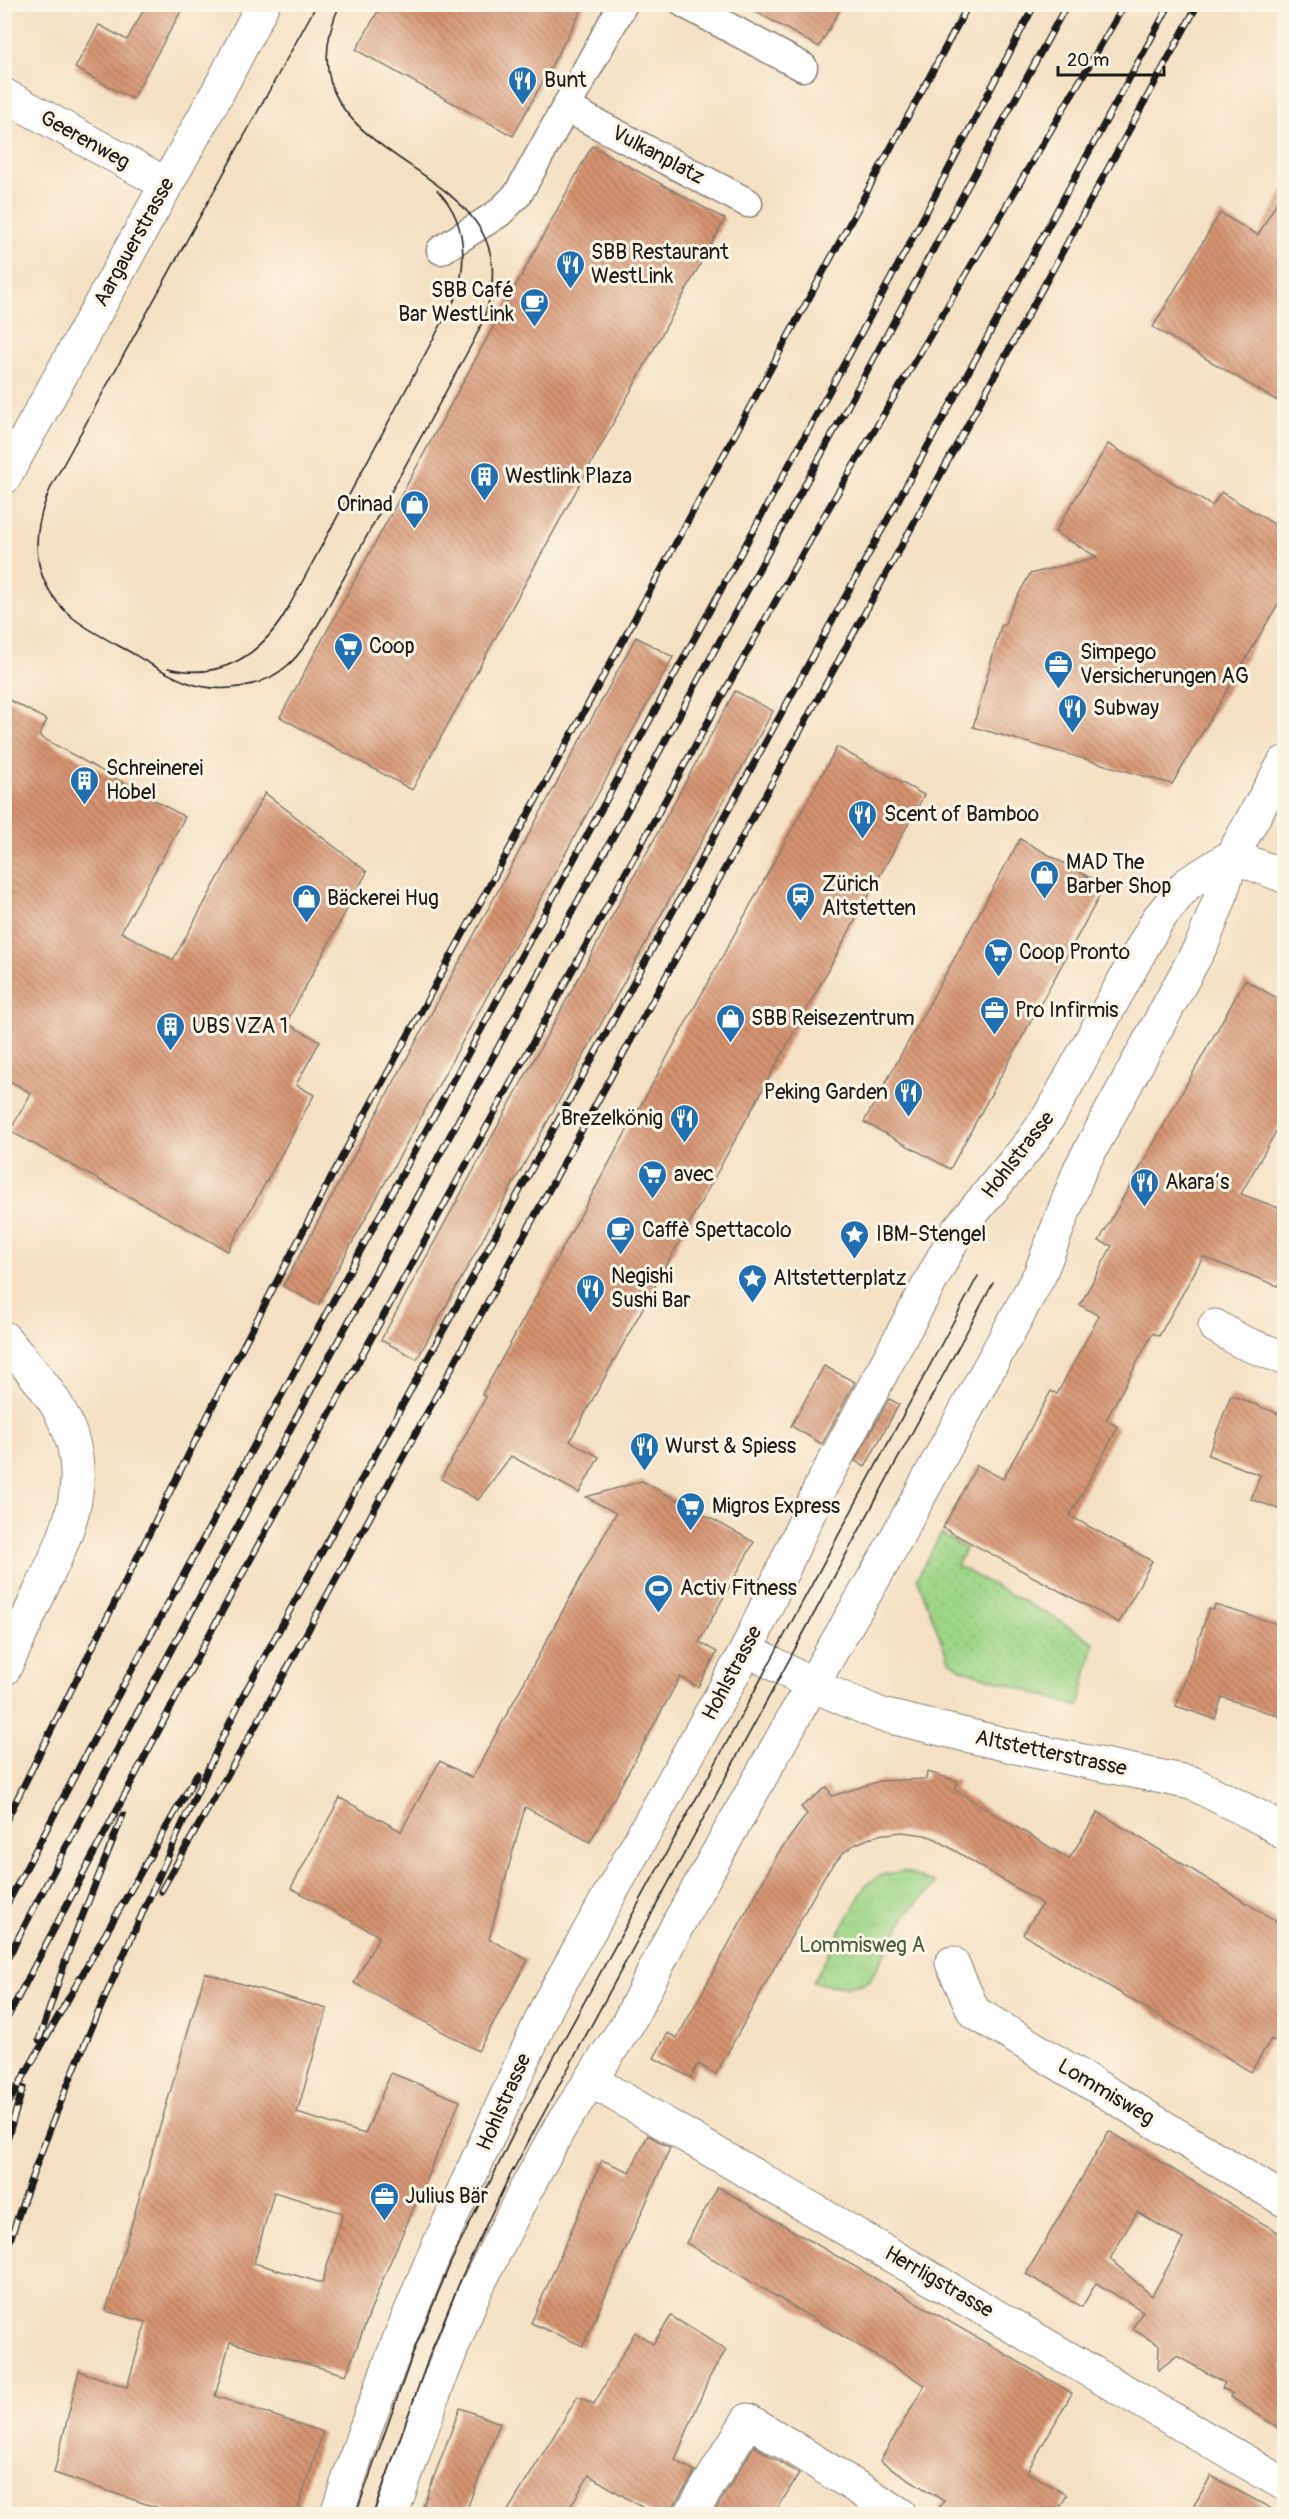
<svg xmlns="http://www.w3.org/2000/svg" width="1289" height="2519" font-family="Pangolin,sans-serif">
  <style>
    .grass { fill: url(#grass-dots); stroke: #5d7952; stroke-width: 1.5 }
    .park { fill: url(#park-crowns); stroke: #5d7952; stroke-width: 1.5 }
    .building { fill: url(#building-back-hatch); fill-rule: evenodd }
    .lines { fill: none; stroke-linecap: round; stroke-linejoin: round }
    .pedestrian-casing { stroke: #887e70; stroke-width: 31 }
    .minor-casing { stroke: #887e70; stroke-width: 35 }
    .tertiary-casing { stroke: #887e70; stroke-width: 35 }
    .secondary-casing { stroke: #887e70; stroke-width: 35 }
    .pedestrian { stroke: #fff; stroke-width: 28 }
    .minor { stroke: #fff; stroke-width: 33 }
    .tertiary { stroke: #fff; stroke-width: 33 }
    .secondary { stroke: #fff; stroke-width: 33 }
    .tram { stroke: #1c1c1c; stroke-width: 1.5 }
    .rail-casing { stroke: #1c1c1c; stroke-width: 7 }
    .rail { stroke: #fcf5e5; stroke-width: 4.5; stroke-dasharray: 14; stroke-linecap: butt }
    .labels { text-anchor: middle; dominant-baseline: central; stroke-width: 6; stroke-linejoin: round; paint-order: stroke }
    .poi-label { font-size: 21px; fill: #1c1c1c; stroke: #fcf5e5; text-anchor: start }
    .street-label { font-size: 21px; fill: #1c1c1c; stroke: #fcf5e5 }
    .park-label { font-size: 21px; fill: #4a5d41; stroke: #fcf5e5 }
  </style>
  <defs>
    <pattern id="grass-dots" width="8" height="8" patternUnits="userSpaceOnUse" patternTransform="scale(1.5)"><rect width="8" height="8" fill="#9ed687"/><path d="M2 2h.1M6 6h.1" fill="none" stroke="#88b774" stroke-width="1.8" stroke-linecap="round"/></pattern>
    <pattern id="park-crowns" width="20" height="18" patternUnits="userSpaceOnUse" patternTransform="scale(1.5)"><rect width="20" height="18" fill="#9ed687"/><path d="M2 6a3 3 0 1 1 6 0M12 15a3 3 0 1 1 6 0" fill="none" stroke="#88b774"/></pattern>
    <pattern id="building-back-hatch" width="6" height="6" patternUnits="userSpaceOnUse" patternTransform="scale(1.5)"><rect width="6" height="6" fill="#d59370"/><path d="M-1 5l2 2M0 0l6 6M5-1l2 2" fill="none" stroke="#ac775b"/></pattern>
  </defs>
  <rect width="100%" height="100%" fill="#fcf5e5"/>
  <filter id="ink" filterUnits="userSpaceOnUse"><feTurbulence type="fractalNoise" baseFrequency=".0167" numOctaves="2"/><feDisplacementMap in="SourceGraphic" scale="12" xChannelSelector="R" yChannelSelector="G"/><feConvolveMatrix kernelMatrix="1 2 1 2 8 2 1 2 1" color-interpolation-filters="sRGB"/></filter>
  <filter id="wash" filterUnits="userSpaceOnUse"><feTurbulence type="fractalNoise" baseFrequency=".008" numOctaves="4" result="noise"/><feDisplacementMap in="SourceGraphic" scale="24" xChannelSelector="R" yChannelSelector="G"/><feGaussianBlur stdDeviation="1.35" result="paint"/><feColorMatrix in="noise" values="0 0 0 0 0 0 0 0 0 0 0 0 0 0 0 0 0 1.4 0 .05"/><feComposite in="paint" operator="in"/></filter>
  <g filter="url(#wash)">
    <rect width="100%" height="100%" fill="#f4e0c3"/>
    <path class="grass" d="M941 1534 965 1548 957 1566 1060 1621 1094 1642 1079 1707 961 1669 949 1660 917 1578Z"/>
    <path class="park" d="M904 1871 936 1884 908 1912 870 1980C854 1990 830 1986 813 1982L865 1886 881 1875Z"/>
    <g id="blocks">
      <g class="building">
        <path d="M147 4H185L132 99 75 68 99 25 127 40Z"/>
        <path d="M382 4H585L513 136 356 50Z"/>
        <path d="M742 4H843L819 47Z"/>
        <path d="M592 146 725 219 412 790 280 717Z"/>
        <path d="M1284 190V405L1153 327 1220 213 1258 235Z"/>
        <path d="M1108 444 1212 506 1221 492 1284 530V594L1172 784 973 727 1001 626 1005 624 1009 612 1030 574 1097 557 1055 532Z"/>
        <path d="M636 637 673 657 318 1305 283 1286Z"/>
        <path d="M735 691 773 711 417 1359 381 1340Z"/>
        <path d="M4 697 47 720 39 736 185 817 121 932 173 960 265 793 367 872 286 1023 320 1041 296 1085 314 1095 228 1251 10 1131 31 1093 4 1078Z"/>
        <path d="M837 747 924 795 570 1441 599 1457 579 1493 511 1456 478 1500 441 1479 486 1397 482 1395Z"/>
        <path d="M1020 839 1105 886 950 1169 864 1122Z"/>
        <path d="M1245 980 1284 1002V1117L1241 1194 1284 1210V1270L1278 1286 1203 1257 1159 1336 1153 1333 1106 1420 1118 1427 1070 1516 1152 1561 1119 1623 943 1528 977 1465 1003 1479 1051 1391 1057 1394 1099 1316 1080 1305 1112 1246 1099 1241Z"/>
        <path d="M824 1366 855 1382 822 1444 791 1426Z"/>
        <path d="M1231 1395 1284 1416V1511L1251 1499 1260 1475 1208 1455Z"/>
        <path d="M889 1399 899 1404 865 1467 855 1461Z"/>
        <path d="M642 1481 754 1542 699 1642 717 1652 698 1687 680 1677 590 1842 525 1807 489 1939 528 1960 478 2051 354 1983 379 1936 291 1888 340 1798 401 1831 440 1761 472 1778 616 1513 586 1497Z"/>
        <path d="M1215 1605 1284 1626V1718L1222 1697 1215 1719 1176 1706 1209 1609 1213 1610Z"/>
        <path d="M927 1772 958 1781 955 1790 1069 1859 1098 1812 1284 1926V2047L1271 2039 1251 2072 1023 1934 1042 1904 936 1839 925 1835 902 1832 877 1835 854 1845 843 1853 825 1875 716 2074 698 2064 691 2078 654 2058 668 2033 677 2038 779 1852 807 1814 801 1807 827 1787 832 1796 880 1781 926 1779Z"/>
        <path d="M205 1973 327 2009 297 2113 365 2134 391 2073 460 2101 382 2281 346 2375 230 2342 215 2396 323 2432 296 2514H176L54 2473 79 2371 127 2387 146 2322 106 2311ZM274 2192 343 2213 322 2283 254 2263Z"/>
        <path d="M1109 2131 1284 2236V2432L1231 2397 1233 2394 1222 2388 1225 2383 1177 2356 1158 2370 1159 2345 1132 2329 1143 2311 1096 2283 1082 2307 1026 2274ZM1137 2212 1183 2239 1152 2296 1110 2259Z"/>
        <path d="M648 2135 670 2148 583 2346 531 2323 602 2160 630 2172Z"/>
        <path d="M718 2187 1072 2393 1027 2472 1067 2495 1056 2514H935L944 2501 880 2461 925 2385 686 2243Z"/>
        <path d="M671 2316 726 2350 709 2378 675 2460 695 2472 675 2504 672 2514H653L589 2475 566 2514H506L578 2396 594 2404 635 2332 653 2344Z"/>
        <path d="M460 2408 500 2423 465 2514H420Z"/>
        <path d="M754 2446 799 2474 774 2514H713Z"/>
        <path d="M1211 2476 1281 2514H1189Z"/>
      </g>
    </g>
  </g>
  <g filter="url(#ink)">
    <use href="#blocks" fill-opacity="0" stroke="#887e70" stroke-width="1.5"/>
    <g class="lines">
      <defs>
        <g id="pedestrian">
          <path d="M685 4 803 67"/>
          <path d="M567 108 748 203"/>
          <path d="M441 250 499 213 518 194 623 4"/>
        </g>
        <g id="minor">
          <path d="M4 95 166 184"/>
          <path d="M1232 856 1284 876"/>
          <path d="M1215 1326 1242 1342 1284 1358"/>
          <path d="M4 1338C24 1363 48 1387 62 1415 94 1476 70 1528 43 1585 30 1613 18 1641 4 1669"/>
          <path d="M952 1963 974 2012 1284 2200"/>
          <path d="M592 2081 1284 2484"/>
          <path d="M691 2514 748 2420 900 2514"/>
        </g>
        <g id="tertiary">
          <path d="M747 1649 812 1685 882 1715 1029 1750 1192 1783 1265 1820 1284 1833"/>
          <path d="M337 2514 365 2430 399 2340 431 2262 549 2003 747 1649 821 1486 958 1230 1032 1141 1051 1113 1158 919 1187 884 1232 856"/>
          <path d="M392 2514 435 2391 474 2293 524 2193 560 2127 628 2023 678 1924 812 1685 885 1559 1040 1274 1080 1169 1203 942 1220 898 1232 856 1284 763"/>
        </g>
        <path id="secondary" d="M4 478 220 88 263 4"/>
      </defs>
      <use href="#pedestrian" class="pedestrian-casing"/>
      <use href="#minor" class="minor-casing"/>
      <use href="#tertiary" class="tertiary-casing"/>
      <use href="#secondary" class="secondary-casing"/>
      <use href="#pedestrian" class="pedestrian"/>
      <use href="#minor" class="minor"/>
      <use href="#tertiary" class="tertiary"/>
      <use href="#secondary" class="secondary"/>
      <g class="tram">
        <path d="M317 4 52 485C30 533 29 581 73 618 91 632 112 642 132 653 150 664 169 676 189 683 221 694 263 688 288 665 303 652 313 633 323 616L474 340C570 151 261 182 340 4"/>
        <path d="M168 668C221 681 261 655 287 610L457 295C467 258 466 219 437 190"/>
        <path d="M356 2514 415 2348 451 2262 526 2108 713 1768 978 1276"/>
        <path d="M373 2514 430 2354 463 2274 506 2183 993 1283"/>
      </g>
      <defs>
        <g id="rail">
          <path d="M4 1825 230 1371 344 1153 969 4"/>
          <path d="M161 1891 260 1718 1198 4"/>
          <path d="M4 1910 93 1741 909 245 1035 4"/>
          <path d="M4 1965 115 1754 302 1407 1067 4"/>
          <path d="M4 2024 208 1637 726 689 821 521 1125 4"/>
          <path d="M39 2040 70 1947 123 1815"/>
          <path d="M4 2111 197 1774"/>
          <path d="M4 2149 23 2088"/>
          <path d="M4 2259C39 2147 86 2039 134 1932 169 1853 204 1774 243 1696L1170 4"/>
        </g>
      </defs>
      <use href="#rail" class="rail-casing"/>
      <use href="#rail" class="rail"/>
    </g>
  </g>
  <defs>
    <symbol id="restaurant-pin" viewBox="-11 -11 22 30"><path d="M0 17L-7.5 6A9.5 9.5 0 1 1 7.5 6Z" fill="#1f6fb2" stroke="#fcf5e5"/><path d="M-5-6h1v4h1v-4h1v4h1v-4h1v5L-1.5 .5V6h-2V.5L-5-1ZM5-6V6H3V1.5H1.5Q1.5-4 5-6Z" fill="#fff"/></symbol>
    <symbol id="cafe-pin" viewBox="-11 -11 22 30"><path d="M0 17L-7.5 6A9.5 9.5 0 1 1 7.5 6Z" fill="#1f6fb2" stroke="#fcf5e5"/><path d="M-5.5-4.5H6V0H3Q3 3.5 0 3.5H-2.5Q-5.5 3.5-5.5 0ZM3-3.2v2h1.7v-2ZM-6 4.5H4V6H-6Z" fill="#fff"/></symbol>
    <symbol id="building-pin" viewBox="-11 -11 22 30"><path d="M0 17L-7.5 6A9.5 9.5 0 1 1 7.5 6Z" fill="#1f6fb2" stroke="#fcf5e5"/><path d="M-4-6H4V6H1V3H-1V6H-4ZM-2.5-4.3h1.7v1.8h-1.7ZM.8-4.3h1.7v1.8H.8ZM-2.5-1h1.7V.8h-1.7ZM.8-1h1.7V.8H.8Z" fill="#fff"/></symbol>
    <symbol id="shop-pin" viewBox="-11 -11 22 30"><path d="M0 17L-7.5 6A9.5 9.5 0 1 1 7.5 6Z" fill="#1f6fb2" stroke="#fcf5e5"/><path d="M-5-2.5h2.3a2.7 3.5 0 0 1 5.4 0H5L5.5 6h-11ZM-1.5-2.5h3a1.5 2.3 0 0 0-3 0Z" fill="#fff"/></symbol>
    <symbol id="supermarket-pin" viewBox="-11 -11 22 30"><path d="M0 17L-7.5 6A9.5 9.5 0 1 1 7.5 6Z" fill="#1f6fb2" stroke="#fcf5e5"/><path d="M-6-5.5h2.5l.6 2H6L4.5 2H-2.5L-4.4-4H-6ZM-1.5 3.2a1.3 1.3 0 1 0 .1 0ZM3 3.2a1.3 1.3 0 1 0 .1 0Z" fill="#fff"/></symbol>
    <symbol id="office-pin" viewBox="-11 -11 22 30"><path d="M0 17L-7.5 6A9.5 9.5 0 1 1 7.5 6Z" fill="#1f6fb2" stroke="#fcf5e5"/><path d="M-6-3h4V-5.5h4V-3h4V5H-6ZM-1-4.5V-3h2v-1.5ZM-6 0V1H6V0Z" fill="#fff"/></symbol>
    <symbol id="station-pin" viewBox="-11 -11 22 30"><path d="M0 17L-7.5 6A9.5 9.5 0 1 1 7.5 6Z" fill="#1f6fb2" stroke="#fcf5e5"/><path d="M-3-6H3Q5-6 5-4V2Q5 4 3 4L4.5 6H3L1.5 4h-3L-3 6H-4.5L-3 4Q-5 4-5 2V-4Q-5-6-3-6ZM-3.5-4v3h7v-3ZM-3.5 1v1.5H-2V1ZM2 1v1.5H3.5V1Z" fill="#fff"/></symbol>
    <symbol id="sight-pin" viewBox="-11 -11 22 30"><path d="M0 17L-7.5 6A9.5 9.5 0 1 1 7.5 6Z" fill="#1f6fb2" stroke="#fcf5e5"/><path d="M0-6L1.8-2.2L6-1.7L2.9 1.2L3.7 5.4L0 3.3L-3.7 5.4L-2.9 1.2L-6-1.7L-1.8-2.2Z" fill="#fff"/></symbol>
    <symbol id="stadium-pin" viewBox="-11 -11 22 30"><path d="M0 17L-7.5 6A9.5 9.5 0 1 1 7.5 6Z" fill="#1f6fb2" stroke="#fcf5e5"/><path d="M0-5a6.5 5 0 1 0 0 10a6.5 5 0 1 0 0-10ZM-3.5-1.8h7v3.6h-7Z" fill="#fff"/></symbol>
  </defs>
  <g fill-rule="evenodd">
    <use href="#restaurant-pin" x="506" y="64" width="33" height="45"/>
    <use href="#restaurant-pin" x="554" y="248" width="33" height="45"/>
    <use href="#cafe-pin" x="518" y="286" width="33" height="45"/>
    <use href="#building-pin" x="468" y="460" width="33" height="45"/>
    <use href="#shop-pin" x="398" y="488" width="33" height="45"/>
    <use href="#supermarket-pin" x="332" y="630" width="33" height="45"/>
    <use href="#office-pin" x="1042" y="648" width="33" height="45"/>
    <use href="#restaurant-pin" x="1056" y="692" width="33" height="45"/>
    <use href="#building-pin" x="68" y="764" width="33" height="45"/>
    <use href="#restaurant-pin" x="846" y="798" width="33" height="45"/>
    <use href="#shop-pin" x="1028" y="858" width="33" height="45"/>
    <use href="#station-pin" x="784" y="880" width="33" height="45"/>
    <use href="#shop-pin" x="290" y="882" width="33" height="45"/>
    <use href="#supermarket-pin" x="982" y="936" width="33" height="45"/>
    <use href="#office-pin" x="978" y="994" width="33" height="45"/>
    <use href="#shop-pin" x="714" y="1002" width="33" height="45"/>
    <use href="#building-pin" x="154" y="1010" width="33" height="45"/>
    <use href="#restaurant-pin" x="892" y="1076" width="33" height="45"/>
    <use href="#restaurant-pin" x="668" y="1102" width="33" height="45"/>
    <use href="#supermarket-pin" x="636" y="1158" width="33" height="45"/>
    <use href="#restaurant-pin" x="1128" y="1166" width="33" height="45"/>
    <use href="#cafe-pin" x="604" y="1214" width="33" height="45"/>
    <use href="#sight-pin" x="838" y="1218" width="33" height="45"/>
    <use href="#sight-pin" x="736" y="1262" width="33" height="45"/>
    <use href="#restaurant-pin" x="574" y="1272" width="33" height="45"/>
    <use href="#restaurant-pin" x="628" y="1430" width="33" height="45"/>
    <use href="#supermarket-pin" x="674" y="1490" width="33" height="45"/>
    <use href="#stadium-pin" x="642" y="1572" width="33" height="45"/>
    <use href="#office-pin" x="368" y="2180" width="33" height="45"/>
  </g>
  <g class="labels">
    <g class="poi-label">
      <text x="544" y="80">Bunt</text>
      <text x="591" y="252">SBB Restaurant<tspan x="591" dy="24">WestLink</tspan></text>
      <text x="514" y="290" text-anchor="end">SBB Café<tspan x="514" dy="24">Bar WestLink</tspan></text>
      <text x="505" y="476">Westlink Plaza</text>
      <text x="393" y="504" text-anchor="end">Orinad</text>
      <text x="369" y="646">Coop</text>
      <text x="1080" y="652">Simpego<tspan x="1080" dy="24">Versicherungen AG</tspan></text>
      <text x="1093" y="708">Subway</text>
      <text x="106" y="768">Schreinerei<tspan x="106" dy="24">Hobel</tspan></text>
      <text x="884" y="814">Scent of Bamboo</text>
      <text x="1066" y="862">MAD The<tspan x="1066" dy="24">Barber Shop</tspan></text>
      <text x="822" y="884">Zürich<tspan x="822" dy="24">Altstetten</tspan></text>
      <text x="327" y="898">Bäckerei Hug</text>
      <text x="1019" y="952">Coop Pronto</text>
      <text x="1015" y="1010">Pro Infirmis</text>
      <text x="751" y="1018">SBB Reisezentrum</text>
      <text x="192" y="1026">UBS VZA 1</text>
      <text x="888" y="1092" text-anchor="end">Peking Garden</text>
      <text x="663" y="1118" text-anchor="end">Brezelkönig</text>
      <text x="674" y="1174">avec</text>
      <text x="1165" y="1182">Akara‘s</text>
      <text x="642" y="1230">Caffè Spettacolo</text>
      <text x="876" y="1234">IBM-Stengel</text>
      <text x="611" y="1276">Negishi<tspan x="611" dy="24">Sushi Bar</tspan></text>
      <text x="773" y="1278">Altstetterplatz</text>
      <text x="665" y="1446">Wurst &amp; Spiess</text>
      <text x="712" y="1506">Migros Express</text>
      <text x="680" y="1588">Activ Fitness</text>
      <text x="405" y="2196">Julius Bär</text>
    </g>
    <g class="street-label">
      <text transform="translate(85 140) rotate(29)">Geerenweg</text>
      <text transform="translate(658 155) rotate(28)">Vulkanplatz</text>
      <text transform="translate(134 242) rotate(-61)">Aargauerstrasse</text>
      <text transform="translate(1018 1155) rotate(-52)">Hohlstrasse</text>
      <text transform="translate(732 1673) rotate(-62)">Hohlstrasse</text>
      <text transform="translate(1051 1753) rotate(12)">Altstetterstrasse</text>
      <text transform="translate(1106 2092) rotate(31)">Lommisweg</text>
      <text transform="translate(504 2102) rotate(-66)">Hohlstrasse</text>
      <text transform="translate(939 2282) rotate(30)">Herrligstrasse</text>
    </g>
    <g class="park-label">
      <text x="862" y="1945">Lommisweg A</text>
    </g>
  </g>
  <rect width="1289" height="2519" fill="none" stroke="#fcf5e5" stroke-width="24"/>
  <path d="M1058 66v9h106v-9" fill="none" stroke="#1c1c1c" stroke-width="3"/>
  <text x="1067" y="66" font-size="18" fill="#1c1c1c" stroke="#fcf5e5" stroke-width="4.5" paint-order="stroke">20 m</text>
</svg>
